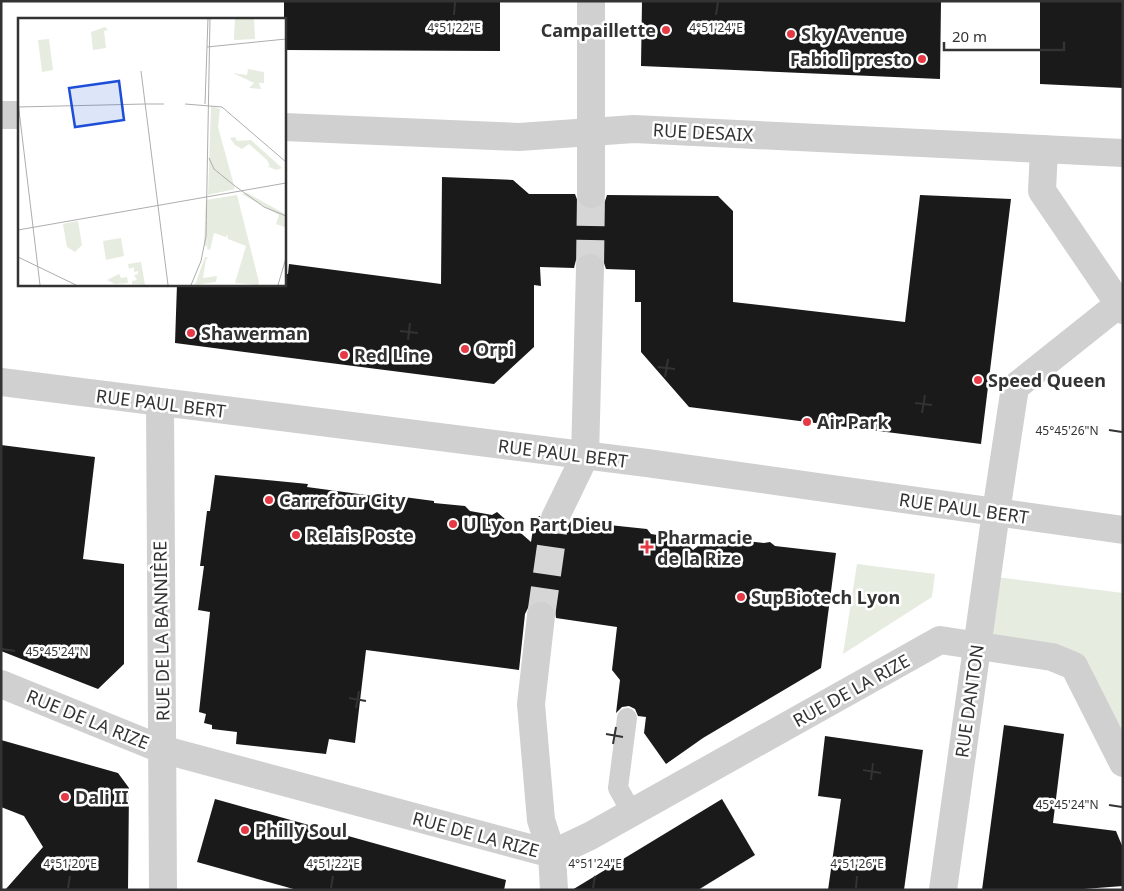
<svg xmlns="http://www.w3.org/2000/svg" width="1124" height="891" font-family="'Noto Sans',sans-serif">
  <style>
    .green { fill: #e6ecdf }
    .building { fill: #1a1a1a }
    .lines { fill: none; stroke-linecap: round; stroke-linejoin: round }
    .minor-tunnel { stroke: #d6d6d6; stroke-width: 28; stroke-dasharray: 28 14; stroke-linecap: butt }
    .service { stroke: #d0d0d0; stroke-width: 20 }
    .pedestrian { stroke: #d0d0d0; stroke-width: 28 }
    .minor { stroke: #d0d0d0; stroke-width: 28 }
    .tertiary { stroke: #d0d0d0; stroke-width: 28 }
    .ticks { fill: none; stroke: #333; stroke-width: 2 }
    .poi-dot { fill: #e63946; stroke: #fff; stroke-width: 2 }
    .labels { text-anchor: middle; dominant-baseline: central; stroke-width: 5; stroke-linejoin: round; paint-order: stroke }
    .poi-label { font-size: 18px; font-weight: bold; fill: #333; stroke: #fff; text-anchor: start }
    .street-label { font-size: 18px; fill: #333; stroke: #fff }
    .inset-road { fill: none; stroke: #adadad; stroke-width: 1 }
    .view { fill: #1d4ed8; fill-opacity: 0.15; stroke: #1d4ed8; stroke-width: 2.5 }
    .inset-edge { fill: none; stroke: #333; stroke-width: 2.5 }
    .ticks-label { font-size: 12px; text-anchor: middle; fill: #333; stroke: #fff; stroke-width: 5; stroke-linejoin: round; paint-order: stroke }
  </style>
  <rect width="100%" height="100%" fill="#fff"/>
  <g class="green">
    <path d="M857 564 935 574 932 597 843 654Z"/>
    <path d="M997 577 1123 593V748L1078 658 989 640Z"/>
  </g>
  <g class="building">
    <path d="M284 1H500V51L284 50Z"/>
    <path d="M642 1H941L940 79 641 66Z"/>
    <path d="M1040 1H1123V88L1040 84Z"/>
    <path d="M442 177 513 180 529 194H575L578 202 584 208 591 210 599 207 605 201 607 195 718 196 733 211V302L905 322 920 195 1011 199 981 444 689 407 641 352V302H635V270L606 269 603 260 599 255 591 252 582 255 576 260 574 268 540 267 541 286 534 285V347L494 384 175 343 177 284H284V274H288L289 264 441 284Z"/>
    <path d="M1 445 95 457 83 559 124 564V664L98 689 1 651Z"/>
    <path d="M215 475 308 484 307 487 381 497V494L434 501V503L465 506 470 511 492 515 497 512 531 542 535 516H540L542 526 548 532 556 534 564 531 571 521 647 529 651 534 682 539 693 550 710 537 764 543 770 542 775 546 836 553 821 668 703 738 666 764 644 733 646 717 638 716 635 709 629 706 622 707 616 713 620 680 612 670 617 627 556 618 555 609 550 603 542 600 534 602 529 606 525 614 519 670 366 650 355 743 329 739 326 754 236 744 237 732 212 729V725L204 723 206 714 199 712 210 612 198 610 204 566H200L207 511H210Z"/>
    <path d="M1004 725 1064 734 1053 823 1116 831 1123 848V886L1071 890H982Z"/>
    <path d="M825 736 923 750 904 890H828L841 799 818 796Z"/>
    <path d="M1 740 118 773 129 788 128 890H5L43 847 24 816 1 807Z"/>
    <path d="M215 799 506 880 504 890H297L197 862Z"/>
    <path d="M722 799 755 855 698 890H572Z"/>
  </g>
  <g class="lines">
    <g class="minor-tunnel">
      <path d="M590 268 591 194"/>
      <path d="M541 616 555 518"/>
    </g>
    <path class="service" d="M627 718 618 788 632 813"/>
    <g class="pedestrian">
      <path d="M1044 149 1042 191 1123 310"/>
      <path d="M996 512 1015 387 1123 301"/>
    </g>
    <g class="minor">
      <path d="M1 115H19"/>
      <path d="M284 127 519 137 634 129 1123 153"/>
      <path d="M591 194V1"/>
      <path d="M160 403 163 890"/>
      <path d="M555 518 585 456 590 268"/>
      <path d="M541 616 531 704 541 820 552 854 554 890"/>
      <path d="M1 684 161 749 552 854 590 836 940 640 1052 657 1074 666 1123 763"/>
      <path d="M943 890 996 512"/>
    </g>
    <path class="tertiary" d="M1 382 647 463 1123 530"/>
  </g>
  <path class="ticks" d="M454 15 455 2M716 15 718 2M400 331 418 333M408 340 410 323M658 367 675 369M665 377 668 359M915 403 932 405M922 413 925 395M1109 430 1122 432M2 649 15 651M349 698 366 701M356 708 359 691M606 734 623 737M613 744 616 727M863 770 881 773M871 780 873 763M1109 805 1122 807M68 888 70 876M331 888 333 876M593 888 595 876M856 888 857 876"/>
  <g class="poi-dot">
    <circle cx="666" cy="30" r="5"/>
    <circle cx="791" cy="34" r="5"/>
    <circle cx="922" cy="59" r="5"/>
    <circle cx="191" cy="333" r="5"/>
    <circle cx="465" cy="349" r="5"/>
    <circle cx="344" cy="355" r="5"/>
    <circle cx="978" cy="380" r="5"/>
    <circle cx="807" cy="422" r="5"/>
    <circle cx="269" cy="500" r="5"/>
    <circle cx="453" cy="524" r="5"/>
    <circle cx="296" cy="535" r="5"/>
    <path d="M644.5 539.5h5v5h5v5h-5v5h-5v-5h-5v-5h5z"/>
    <circle cx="741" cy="597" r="5"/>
    <circle cx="65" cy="797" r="5"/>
    <circle cx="245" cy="830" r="5"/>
  </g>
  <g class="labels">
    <g class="poi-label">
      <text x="656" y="30" text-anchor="end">Campaillette</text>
      <text x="801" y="34">Sky Avenue</text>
      <text x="912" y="59" text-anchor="end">Fabioli presto</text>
      <text x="201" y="333">Shawerman</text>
      <text x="475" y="349">Orpi</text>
      <text x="354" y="355">Red Line</text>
      <text x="988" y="380">Speed Queen</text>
      <text x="817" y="422">Air Park</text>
      <text x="279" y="500">Carrefour City</text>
      <text x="463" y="524">U Lyon Part Dieu</text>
      <text x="306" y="535">Relais Poste</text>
      <text x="657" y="537">Pharmacie<tspan x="657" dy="21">de la Rize</tspan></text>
      <text x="751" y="597">SupBiotech Lyon</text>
      <text x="75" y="797">Dali II</text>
      <text x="255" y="830">Philly Soul</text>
    </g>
    <g class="street-label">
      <text transform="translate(703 132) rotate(3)">RUE DESAIX</text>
      <text transform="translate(161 403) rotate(7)">RUE PAUL BERT</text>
      <text transform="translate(563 453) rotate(7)">RUE PAUL BERT</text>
      <text transform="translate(964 508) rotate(8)">RUE PAUL BERT</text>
      <text transform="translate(161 631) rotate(-91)">RUE DE LA BANNIÈRE</text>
      <text transform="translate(851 690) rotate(-29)">RUE DE LA RIZE</text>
      <text transform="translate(969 701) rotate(-82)">RUE DANTON</text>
      <text transform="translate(88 719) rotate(22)">RUE DE LA RIZE</text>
      <text transform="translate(476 834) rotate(15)">RUE DE LA RIZE</text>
    </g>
  </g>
  <g transform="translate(18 18)">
    <rect width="268" height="268" fill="#fff"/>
    <path d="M217 0H236L237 21 216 22ZM87 9 90 12 86 13 88 30 75 32 73 14ZM31 21 35 52 24 54 20 22ZM230 51 246 54V65H241L243 71 231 70 236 65 215 55 229 57ZM193 88 202 91 200 109 217 171 190 177ZM217 119 219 123 233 122 264 150 258 152 249 148H252L249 142 231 126 224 131 217 127 212 120ZM229 175 267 196V209L258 206 261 197 224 176ZM219 177 241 264 240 267 217 265 228 228 210 221 209 216 208 219 196 215 192 232 189 231 191 210 189 228H186L187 202H190L187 201 188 182ZM60 203 64 227 57 234 49 229 45 206ZM103 220 106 238 88 242 85 223ZM187 239 191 240 188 241 185 260 199 258 198 264 177 267ZM123 244 127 267 114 266V263L119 262 116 257 120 256V253L116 254V249L111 251 110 246ZM101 256 103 260 109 259 110 265 97 266 89 262Z" fill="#e6ecdf"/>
    <path class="inset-road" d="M189 29 268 21M123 53 150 267M0 84 22 267M127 86H146M167 86 204 89 268 144M187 86 190 0M0 89 127 86M191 140 196 151 217 168 246 189 268 198M0 212 268 165M0 239 58 267M173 267 183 243 188 218 192 0M260 267 268 240"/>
    <path class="view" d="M101 63 106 102 57 109 51 70Z"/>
    <rect width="268" height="268" class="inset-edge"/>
  </g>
  <g class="ticks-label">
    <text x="454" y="32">4°51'22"E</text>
    <text x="716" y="32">4°51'24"E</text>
    <text x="1067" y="435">45°45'26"N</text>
    <text x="57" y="656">45°45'24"N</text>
    <text x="1067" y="809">45°45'24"N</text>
    <text x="70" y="868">4°51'20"E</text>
    <text x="333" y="868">4°51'22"E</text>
    <text x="595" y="868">4°51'24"E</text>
    <text x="857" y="868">4°51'26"E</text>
  </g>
  <rect width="1124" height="891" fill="none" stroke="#333333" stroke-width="5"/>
  <path d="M944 42v8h120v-8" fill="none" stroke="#333333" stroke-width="2.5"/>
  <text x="952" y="42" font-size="15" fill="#333333" stroke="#ffffff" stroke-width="4" paint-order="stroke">20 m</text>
</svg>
